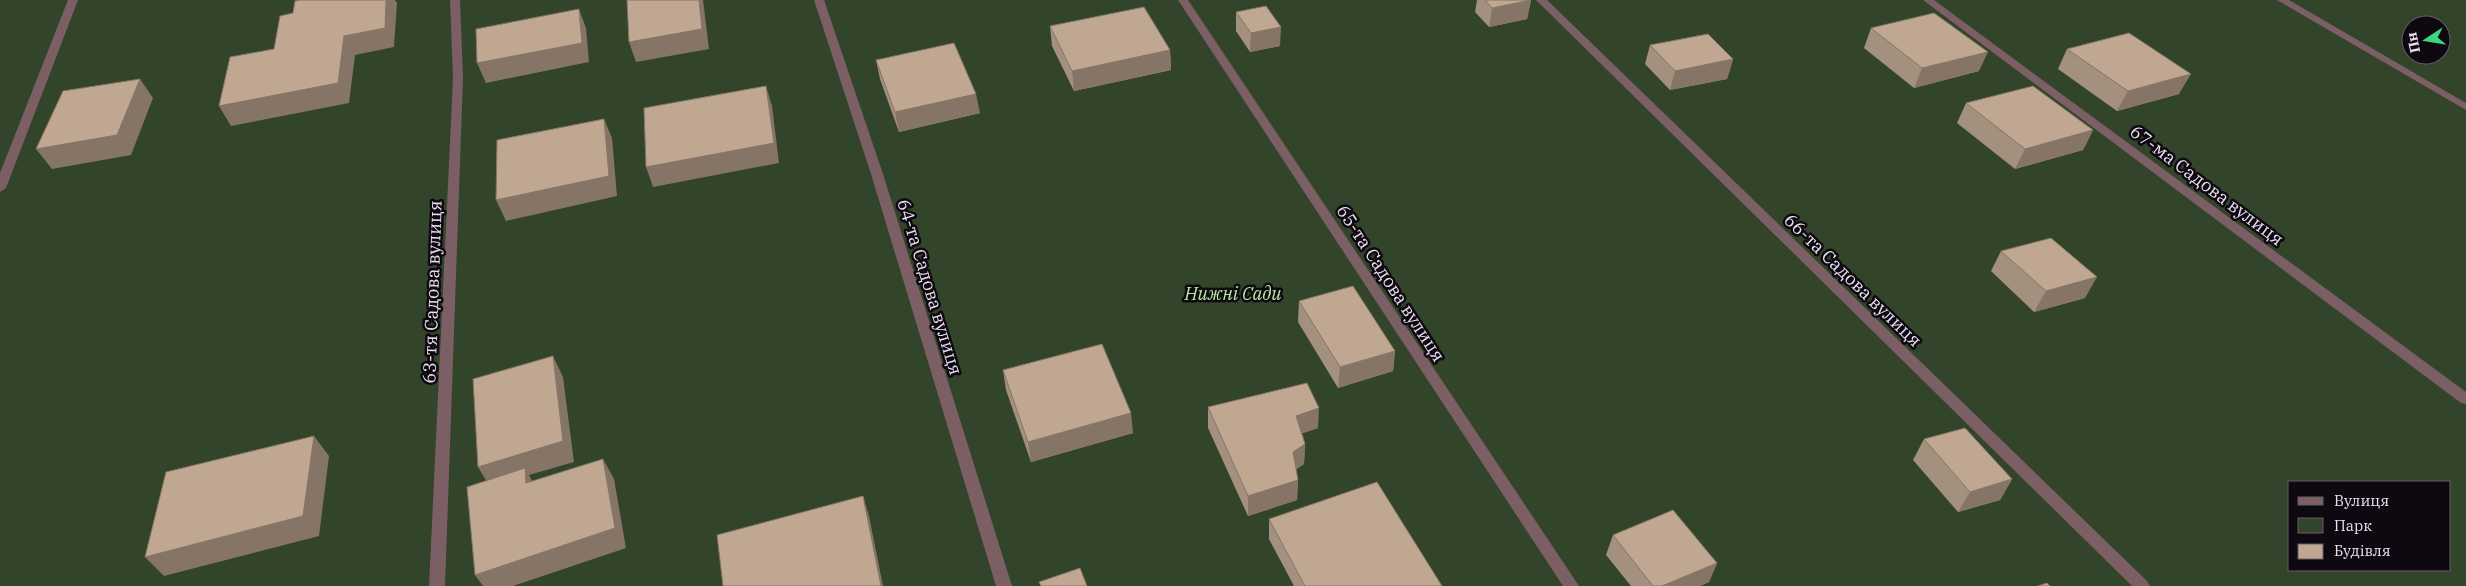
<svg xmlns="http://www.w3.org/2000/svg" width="2466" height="586" font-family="'IBM Plex Serif',serif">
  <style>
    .green { fill: #324429; fill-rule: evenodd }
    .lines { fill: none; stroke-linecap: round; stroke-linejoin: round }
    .street { fill: #7b5f64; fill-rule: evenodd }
    .wall { fill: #a4907e }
    .shaded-wall { fill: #867566 }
    .building { fill: #bfa792; stroke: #867566 }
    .labels { text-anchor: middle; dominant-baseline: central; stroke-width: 5; stroke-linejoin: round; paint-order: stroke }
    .street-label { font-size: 18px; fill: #e8e0ee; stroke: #0e0811 }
    .park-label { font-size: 18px; font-style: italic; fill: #b6e99e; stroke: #0e0811 }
  </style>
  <rect width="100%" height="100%" fill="#271b2f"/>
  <path class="green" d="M0 0H2466V586H0ZM2411 25H2441V55H2411ZM2290 482H2450V570H2290Z"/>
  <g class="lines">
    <g class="street">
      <path d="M68 0H78L6 188 0 192V173Z"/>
      <path d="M450 0H460L463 78 445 586H429L453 78Z"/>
      <path d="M814 0H824L883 174 1012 586H996L871 174Z"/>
      <path d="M1178 0H1188L1579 586H1563Z"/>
      <path d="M1536 0H1547L2147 581 2150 586H2132Z"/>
      <path d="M1923 0H1934L2466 392V404L2461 403Z"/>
      <path d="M2277 0H2289L2466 103V110Z"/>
    </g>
  </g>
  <g class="wall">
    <path d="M1477 0H1531L1527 19 1489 27 1475 12Z"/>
    <path d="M1236 12 1280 46 1250 52 1236 31Z"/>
    <path d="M1050 26 1170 50 1171 70 1074 91 1052 46Z"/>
    <path d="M1871 28 1979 71 1914 88 1864 48Z"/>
    <path d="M1650 45 1733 59 1727 79 1670 90 1645 64Z"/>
    <path d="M2067 49 2179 94 2117 111 2058 69Z"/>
    <path d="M876 60 980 113 899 132 880 79Z"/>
    <path d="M1966 103 2093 130 2083 150 2015 169 1957 123Z"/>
    <path d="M2001 251 2085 298 2034 312 1991 271Z"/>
    <path d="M1299 301 1395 351 1393 371 1338 388 1298 322Z"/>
    <path d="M1003 370 1133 433 1031 462 1006 390Z"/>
    <path d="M1208 407 1318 428 1302 433 1305 444 1304 464 1296 469 1298 480 1297 500 1248 516 1208 428Z"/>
    <path d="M1924 439 2012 479 2000 500 1958 512 1913 460Z"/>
    <path d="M1269 519 1442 586H1294L1269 539Z"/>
    <path d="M1613 535 1717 563 1709 582 1700 586H1631L1606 555Z"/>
  </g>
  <g class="shaded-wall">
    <path d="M386 0H395L397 3 394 47 355 55 349 103 231 126 219 106 344 36Z"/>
    <path d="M699 0H703L709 49 636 62 629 42Z"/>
    <path d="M1531 0 1527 19 1489 27 1492 8Z"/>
    <path d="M579 9 586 28 589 62 486 83 477 63Z"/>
    <path d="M1281 27 1280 46 1250 52 1251 33Z"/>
    <path d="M1170 50 1171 70 1074 91 1072 71Z"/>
    <path d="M1988 52 1979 71 1914 88 1922 68Z"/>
    <path d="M1733 59 1727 79 1670 90 1675 71Z"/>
    <path d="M2191 74 2179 94 2117 111 2128 91Z"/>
    <path d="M140 79 153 98 131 155 52 169 36 149Z"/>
    <path d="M766 86 772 106 779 163 653 187 646 167Z"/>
    <path d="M976 94 980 113 899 132 895 112Z"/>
    <path d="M604 119 612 138 617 196 506 221 496 200Z"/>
    <path d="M2093 130 2083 150 2015 169 2025 149Z"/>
    <path d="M2097 277 2085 298 2034 312 2046 291Z"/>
    <path d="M1395 351 1393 371 1338 388 1340 367Z"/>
    <path d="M553 356 563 377 574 462 529 475 536 489 490 487 478 467Z"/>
    <path d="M1319 408 1318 428 1295 436 1296 416Z"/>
    <path d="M1131 413 1133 433 1031 462 1028 442Z"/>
    <path d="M314 436 329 456 319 536 164 576 145 557Z"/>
    <path d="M1305 444 1304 464 1292 472 1293 452Z"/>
    <path d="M603 459 614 479 626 548 513 586H483L475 575Z"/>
    <path d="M2012 479 2000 500 1958 512 1970 492Z"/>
    <path d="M1298 480 1297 500 1248 516V496Z"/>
    <path d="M863 496 869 516 883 586H881Z"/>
    <path d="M1717 563 1709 582 1700 586H1662Z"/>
  </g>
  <g class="building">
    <path d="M300 0H386L385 28 344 36 338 83 219 106 230 57 274 49 280 16 293 13 295 1Z"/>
    <path d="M627 0H699L702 29 629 42Z"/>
    <path d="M1485 0H1531L1492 8Z"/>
    <path d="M1266 6 1281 27 1251 33 1236 12Z"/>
    <path d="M1144 7 1170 50 1072 71 1050 26Z"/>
    <path d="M579 9 582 43 477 63 476 29Z"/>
    <path d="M1934 13 1988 52 1922 68 1871 28Z"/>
    <path d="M2129 33 2191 74 2128 91 2067 49Z"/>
    <path d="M1708 34 1733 59 1675 71 1650 45Z"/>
    <path d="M954 43 976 94 895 112 876 60Z"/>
    <path d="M140 79 117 135 36 149 63 91Z"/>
    <path d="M766 86 774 143 646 167 644 108Z"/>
    <path d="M2033 86 2093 130 2025 149 1966 103Z"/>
    <path d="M604 119 609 176 496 200 497 140Z"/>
    <path d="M2051 238 2097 277 2046 291 2001 251Z"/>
    <path d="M1353 286 1395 351 1340 367 1299 301Z"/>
    <path d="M1102 344 1131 413 1028 442 1003 370Z"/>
    <path d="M553 356 563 441 478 467 473 379Z"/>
    <path d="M1307 383 1319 408 1296 416 1305 444 1293 452 1298 480 1248 496 1208 407Z"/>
    <path d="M1965 428 2012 479 1970 492 1924 439Z"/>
    <path d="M314 436 303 516 145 557 166 472Z"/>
    <path d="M603 459 615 528 475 575 467 487 525 468 526 483Z"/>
    <path d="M1377 482 1442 586H1305L1269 519Z"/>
    <path d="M863 496 881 586H723L717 535Z"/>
    <path d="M1673 510 1717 563 1662 586H1653L1613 535Z"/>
    <path d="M1080 568 1087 586H1041L1039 582Z"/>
    <path d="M2047 583 2050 586H2038Z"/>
  </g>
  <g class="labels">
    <g class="street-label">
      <text transform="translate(2207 185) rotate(37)">67-ма Садова вулиця</text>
      <text transform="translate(1853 280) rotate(44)">66-та Садова вулиця</text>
      <text transform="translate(1391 283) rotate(57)">65-та Садова вулиця</text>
      <text transform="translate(930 287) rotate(73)">64-та Садова вулиця</text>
      <text transform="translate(432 292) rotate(-88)">63-тя Садова вулиця</text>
    </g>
    <g class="park-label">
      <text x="1233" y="293">Нижні Сади</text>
    </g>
  </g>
  <rect x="2288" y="481" width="162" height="90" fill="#0e0811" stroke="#655e69"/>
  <rect x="2298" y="497" width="25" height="8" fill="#7b5f64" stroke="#655e69"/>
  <text x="2334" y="506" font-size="15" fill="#e8e0ee">Вулиця</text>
  <rect x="2298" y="518" width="25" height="15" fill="#324429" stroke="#655e69"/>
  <text x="2334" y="531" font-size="15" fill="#e8e0ee">Парк</text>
  <rect x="2298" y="544" width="25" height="15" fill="#bfa792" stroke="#655e69"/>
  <text x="2334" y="556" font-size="15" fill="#e8e0ee">Будівля</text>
  <g transform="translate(2426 40) rotate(258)"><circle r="24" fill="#0e0811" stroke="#655e69"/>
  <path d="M0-4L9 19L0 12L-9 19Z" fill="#3cd77e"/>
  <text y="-8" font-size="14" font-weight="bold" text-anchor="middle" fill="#e8e0ee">Пн</text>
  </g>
</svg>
